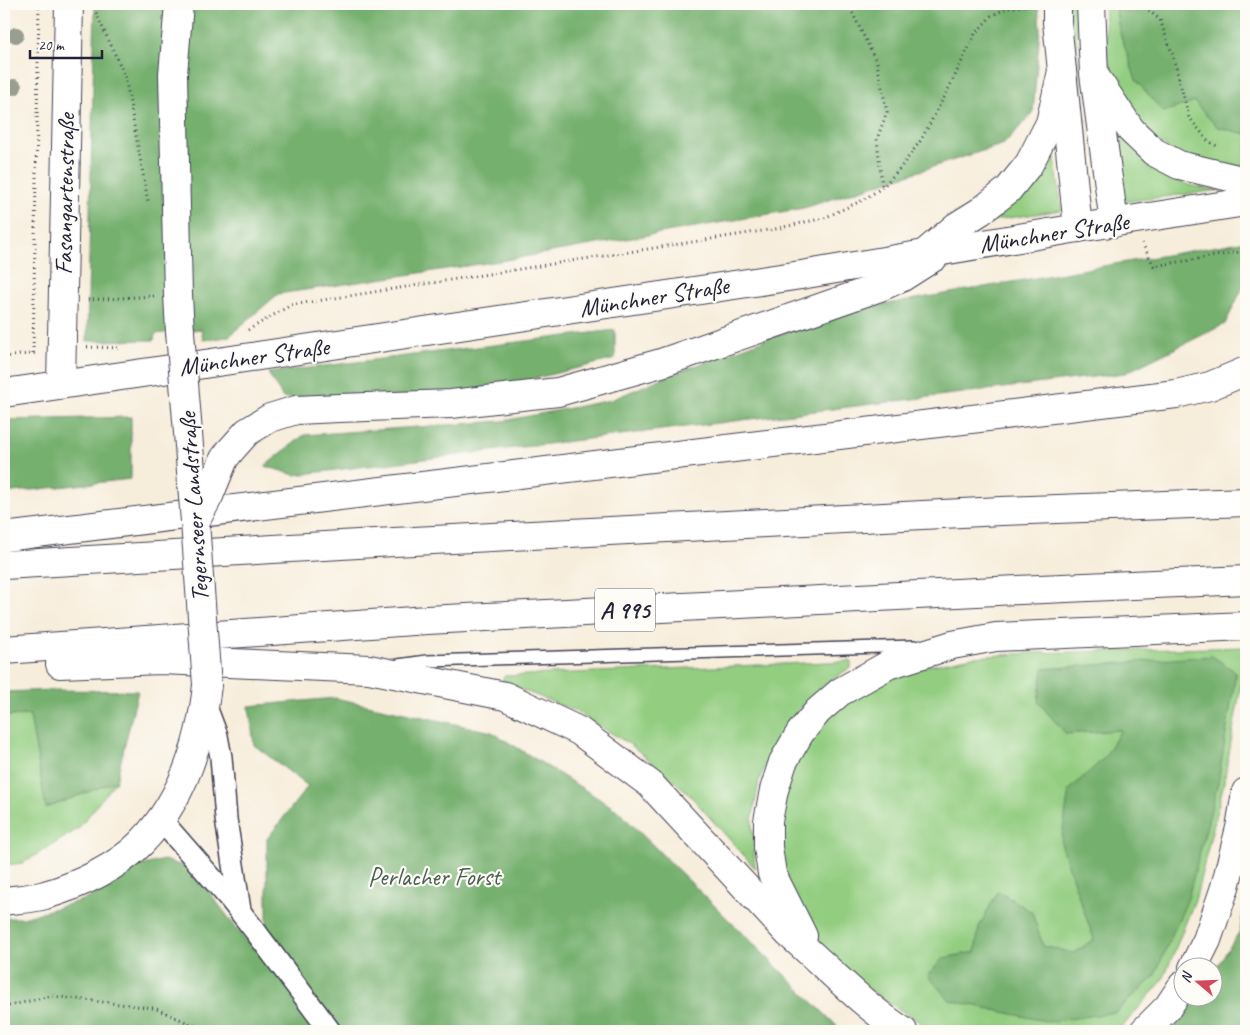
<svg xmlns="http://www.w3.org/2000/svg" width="1250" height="1035" font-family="Caveat,sans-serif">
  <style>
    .green { fill: #93cd80; stroke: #5a785e }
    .forest { fill: #76b06e; stroke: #4c6954 }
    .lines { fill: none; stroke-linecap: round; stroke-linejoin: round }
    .service-casing { stroke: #424053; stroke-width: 14 }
    .minor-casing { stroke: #424053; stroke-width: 24 }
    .tertiary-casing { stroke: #424053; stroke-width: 30 }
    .secondary-casing { stroke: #424053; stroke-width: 30 }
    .motorway-casing { stroke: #424053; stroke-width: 30 }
    .path { stroke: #424053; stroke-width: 3; stroke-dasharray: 1 4; stroke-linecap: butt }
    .service { stroke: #fff; stroke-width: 11 }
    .minor { stroke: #fff; stroke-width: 21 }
    .tertiary { stroke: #fff; stroke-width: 28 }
    .secondary { stroke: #fff; stroke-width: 28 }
    .motorway { stroke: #fff; stroke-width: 28 }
    .tertiary-bridge-casing { stroke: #424053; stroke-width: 30; stroke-linecap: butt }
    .secondary-bridge-casing { stroke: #424053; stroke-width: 30; stroke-linecap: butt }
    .tertiary-bridge { stroke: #fff; stroke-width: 28 }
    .secondary-bridge { stroke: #fff; stroke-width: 28 }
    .tree { fill: #989e90 }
    .labels { text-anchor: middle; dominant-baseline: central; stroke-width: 4.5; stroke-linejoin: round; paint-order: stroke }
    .shield { fill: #fdfcf7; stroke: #646373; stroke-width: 1 }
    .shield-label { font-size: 24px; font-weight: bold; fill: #22223b }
    .street-label { font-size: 25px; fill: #22223b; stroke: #fdfcf7 }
    .park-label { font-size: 25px; fill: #4a5e53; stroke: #fdfcf7 }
  </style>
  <rect width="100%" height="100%" fill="#fdfcf7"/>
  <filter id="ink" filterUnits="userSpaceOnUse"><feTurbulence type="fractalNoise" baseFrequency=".02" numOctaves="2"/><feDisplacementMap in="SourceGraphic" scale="10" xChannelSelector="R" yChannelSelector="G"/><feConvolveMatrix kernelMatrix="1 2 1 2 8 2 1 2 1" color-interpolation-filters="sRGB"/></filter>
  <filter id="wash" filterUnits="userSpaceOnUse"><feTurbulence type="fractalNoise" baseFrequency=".0096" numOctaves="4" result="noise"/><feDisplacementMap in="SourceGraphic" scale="20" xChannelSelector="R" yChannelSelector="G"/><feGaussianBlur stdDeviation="1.12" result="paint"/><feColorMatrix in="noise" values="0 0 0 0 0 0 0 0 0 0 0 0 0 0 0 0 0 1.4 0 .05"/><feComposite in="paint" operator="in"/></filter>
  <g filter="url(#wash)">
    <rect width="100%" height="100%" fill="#f7eddb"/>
    <g class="green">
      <path d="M1066 4H1076L1077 53 1093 185 1092 190 1088 193 1084 190Z"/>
      <path d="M1104 4H1246V166H1225L1188 160 1153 139 1127 107 1107 56Z"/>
      <path d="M1110 123C1134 147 1156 176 1190 185 1199 188 1210 188 1220 190L1122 202Z"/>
      <path d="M1052 137 1062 210 982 222Z"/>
      <path d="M1246 647V657L1224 782 1196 897 1163 980 1123 1026 1111 1031H939L924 1025 866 988 824 948 793 900 779 855V824L793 765 809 739 848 698 895 673 972 657 1033 653Z"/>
      <path d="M851 661V667L819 689 791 718 772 749 759 781 752 821 755 868 686 791 631 745 573 710 502 682 504 676Z"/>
      <path d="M30 715 46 808 116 781 78 829 23 863 4 865V716Z"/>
    </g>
    <g class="forest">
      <path d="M95 4H1038L1040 28 1033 113 1004 144 804 208 500 261 278 294 228 337 203 340 201 329 155 334 154 340 87 341Z"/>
      <path d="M1115 4H1246V134L1217 127 1194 102 1163 112 1136 80 1119 30Z"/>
      <path d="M1246 241V281L1225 324 1125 373 295 475 265 466 304 435 503 421 611 400 660 379 836 313Z"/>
      <path d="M615 330V359L466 395 283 398 268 373Z"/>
      <path d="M131 417V479L4 493V420Z"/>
      <path d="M1212 656 1236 672 1218 783 1188 898 1154 977 1116 1012 1049 1022 949 1000 928 976 943 958 975 952 979 927 998 891 1032 912 1043 946 1074 953 1094 939 1079 898 1061 843 1069 790 1104 758 1121 730 1066 734 1038 702 1043 669Z"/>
      <path d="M52 690 138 691 116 781 46 808 30 715 4 716V692Z"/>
      <path d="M335 698 492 732 617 810 842 1031H4V918H23L89 898 139 866 164 860 192 869 246 941 267 925V839L308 786 254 745 249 706Z"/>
      <path d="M1246 895V1031H1172L1195 998H1212L1213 972 1240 931Z"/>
    </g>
  </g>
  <g filter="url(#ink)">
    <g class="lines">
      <defs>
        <path id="service" d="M398 665 427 661 914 646"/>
        <g id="minor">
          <path d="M205 704 217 736 221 757 226 819 240 910"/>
          <path d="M161 820 230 899 256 932 330 1031"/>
        </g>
        <g id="tertiary">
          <path d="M179 4 173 74 178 295 180 332"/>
          <path d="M61 384 69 4"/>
        </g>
        <g id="secondary">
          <path d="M4 393 191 366 801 275 1078 228 1246 202"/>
          <path d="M230 451 247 432 270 418 296 410 339 408 451 404 558 392 661 363 880 287 901 278 934 257"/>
          <path d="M4 901C17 899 32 899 45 895 77 886 118 867 141 843 182 801 201 743 207 685"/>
        </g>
        <g id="motorway">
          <path d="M1057 4V22L1078 228"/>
          <path d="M1091 4 1094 74 1114 223"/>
          <path d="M1097 79 1131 130 1154 152 1179 165 1246 181"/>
          <path d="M924 254 957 226 981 211 1008 190 1029 164 1050 123 1062 71"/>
          <path d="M4 537 1176 394 1210 386 1246 371"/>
          <path d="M4 565 375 543 1001 511 1246 502"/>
          <path d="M4 650 427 620 996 591 1246 580"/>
          <path d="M60 664 161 660 369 669 505 696 579 731 650 784 789 934C827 967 861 1004 903 1031"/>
          <path d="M803 936 772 874 768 847V821L774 790 783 762 800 733 818 711 840 692 888 665 952 645 996 637 1246 626"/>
          <path d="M1193 968 1207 940 1225 887 1240 828 1246 792"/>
          <path d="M1144 1031 1168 1007 1182 986"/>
        </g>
      </defs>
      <use href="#service" class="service-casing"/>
      <use href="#minor" class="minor-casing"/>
      <use href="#tertiary" class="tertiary-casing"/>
      <use href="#secondary" class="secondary-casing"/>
      <use href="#motorway" class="motorway-casing"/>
      <g class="path">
        <path d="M848 4 877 63 887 112 877 139 882 186"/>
        <path d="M1115 6H1136L1146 8 1160 20 1173 56 1189 117 1208 141 1217 146"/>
        <path d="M96 13 125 76 148 201"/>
        <path d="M1142 243 1154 266 1246 251"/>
        <path d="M88 300 154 296"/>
        <path d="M248 330 291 305 775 229 824 218 863 200 883 187 901 167 921 140 949 88 975 34 991 16 1007 8 1032 5"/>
        <path d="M87 347 120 348"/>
        <path d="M33 353 39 4"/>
        <path d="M4 357 36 353"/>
        <path d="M4 1007 51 996 154 1008 207 1031"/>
      </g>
      <use href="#service" class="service"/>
      <use href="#minor" class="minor"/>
      <use href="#tertiary" class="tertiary"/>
      <use href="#secondary" class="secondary"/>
      <use href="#motorway" class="motorway"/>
      <defs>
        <path id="tertiary-bridge" d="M180 332 195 522"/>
        <path id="secondary-bridge" d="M207 685 195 522 209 496 224 459 230 451"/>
      </defs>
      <use href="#tertiary-bridge" class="tertiary-bridge-casing"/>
      <use href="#secondary-bridge" class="secondary-bridge-casing"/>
      <use href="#tertiary-bridge" class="tertiary-bridge"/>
      <use href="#secondary-bridge" class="secondary-bridge"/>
    </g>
    <g class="tree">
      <circle cx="16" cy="35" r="8"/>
      <circle cx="14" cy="87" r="8"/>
    </g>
  </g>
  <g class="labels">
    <rect class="shield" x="595" y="588.5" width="60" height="43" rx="4"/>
    <g class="shield-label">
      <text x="625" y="610">A 995</text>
    </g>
    <g class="street-label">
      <text transform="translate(65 194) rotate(-89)">Fasangartenstraße</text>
      <text transform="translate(1054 233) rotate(-9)">Münchner Straße</text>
      <text transform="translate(654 297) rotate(-9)">Münchner Straße</text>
      <text transform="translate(254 357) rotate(-8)">Münchner Straße</text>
      <text transform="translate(194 507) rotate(-94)">Tegernseer Landstraße</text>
    </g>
    <g class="park-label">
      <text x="434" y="877">Perlacher Forst</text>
    </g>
  </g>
  <rect width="1250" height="1035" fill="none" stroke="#fdfcf7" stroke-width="20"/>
  <g transform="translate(1198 982) rotate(289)"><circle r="24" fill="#fdfcf7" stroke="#a5a5ac"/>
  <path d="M0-4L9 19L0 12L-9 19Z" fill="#d1495b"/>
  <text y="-8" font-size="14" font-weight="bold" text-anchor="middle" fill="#22223b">N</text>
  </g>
  <path d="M30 50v8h72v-8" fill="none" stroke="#22223b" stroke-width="2.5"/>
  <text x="38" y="50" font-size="15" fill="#22223b" stroke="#fdfcf7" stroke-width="4" paint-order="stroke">20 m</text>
</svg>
